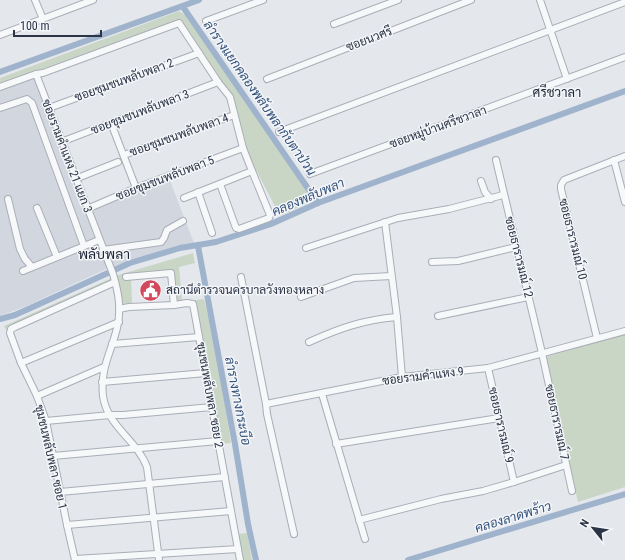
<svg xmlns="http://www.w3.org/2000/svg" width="625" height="560" font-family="'Roboto Condensed',Sarabun,sans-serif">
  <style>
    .built { fill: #d2d6de }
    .green { fill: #c9d6c5 }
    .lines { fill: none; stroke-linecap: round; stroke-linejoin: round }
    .canal { stroke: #9fb4cc; stroke-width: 6 }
    .minor-casing { stroke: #a9aeb7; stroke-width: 8 }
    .minor { stroke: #f7f8fa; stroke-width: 6 }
    .labels { text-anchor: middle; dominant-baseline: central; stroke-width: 3; stroke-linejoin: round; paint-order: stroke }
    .street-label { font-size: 12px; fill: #2b3445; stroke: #f4f6f9 }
    .poi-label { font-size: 12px; fill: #2b3445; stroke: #f4f6f9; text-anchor: start }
    .neighbourhood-label { font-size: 13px; fill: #1d2536; stroke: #f4f6f9 }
    .water-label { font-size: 13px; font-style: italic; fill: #34527a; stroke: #f4f6f9 }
    .quarter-label { font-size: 14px; fill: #1d2536; stroke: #f4f6f9 }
  </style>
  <rect width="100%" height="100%" fill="#e4e7ec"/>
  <path class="built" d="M34 78 81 208H92L169 178 194 243 106 269 24 307 0 316V90Z"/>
  <g class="green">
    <path d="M179 11 185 15 314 200 280 216 253 164 248 151 236 107 191 34 179 20 0 84V78Z"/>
    <path d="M193 253 195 263 179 267 182 301 174 303 167 276 131 279 132 303 122 304 115 276Z"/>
    <path d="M112 278 113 282 15 326 7 331 4 326Z"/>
    <path d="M204 299 214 338 231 443 221 444 217 417 195 300Z"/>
    <path d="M625 333V487L578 502 546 357Z"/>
    <path d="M247 533 252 560H244L238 534Z"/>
  </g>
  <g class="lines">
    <g class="canal">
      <path d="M183 7 318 203"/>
      <path d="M0 72 199 0"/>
      <path d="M198 246 235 444 248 524 256 560"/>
      <path d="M0 319 15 315 130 263 180 248 216 242 271 224 318 203 625 91"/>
      <path d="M408 560 625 494"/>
    </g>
    <defs>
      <g id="minor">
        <path d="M35 0 43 19"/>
        <path d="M540 0 567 79"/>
        <path d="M206 21 263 0"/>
        <path d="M334 24 398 0"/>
        <path d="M0 35 93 0"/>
        <path d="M36 74 113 274C118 291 122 309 117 328 111 353 100 368 103 396 107 426 137 440 147 467L159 560"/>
        <path d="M267 79 471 0"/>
        <path d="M0 87 36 74 43 73 179 23 218 82 230 97 243 148 252 171 184 198"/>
        <path d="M0 108 27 99 32 103 84 246"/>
        <path d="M49 108 199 53"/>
        <path d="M111 123 136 188"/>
        <path d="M279 132 625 2"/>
        <path d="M61 142 218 82"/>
        <path d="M124 155 234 115"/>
        <path d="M496 160 542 353 572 491"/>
        <path d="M614 160 625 202"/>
        <path d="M310 174 625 57"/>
        <path d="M75 179 118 162"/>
        <path d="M481 181 485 192 491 199"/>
        <path d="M220 184 236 228 239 229 269 218 270 215 252 171"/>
        <path d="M198 192 212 233"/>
        <path d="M8 199 20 249 25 259 32 267"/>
        <path d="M37 208 57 257"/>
        <path d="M87 209 136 188 243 148"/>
        <path d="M385 222 397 317 402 377"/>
        <path d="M306 248 398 218 449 209 503 195"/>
        <path d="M103 250 161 242 164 238 167 230 183 221"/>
        <path d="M432 262 458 261 516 247"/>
        <path d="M23 271 99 240"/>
        <path d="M126 277 171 273 174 305"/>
        <path d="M241 277 266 404"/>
        <path d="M301 297 354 278 391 276"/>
        <path d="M119 309 129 307 174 305 187 303 193 304 240 560"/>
        <path d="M438 316 528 297"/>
        <path d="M597 338 561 189V185L564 180 625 156"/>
        <path d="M309 342C340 328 363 320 397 317"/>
        <path d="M112 344 199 337"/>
        <path d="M21 363 119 322"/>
        <path d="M488 368 514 482"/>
        <path d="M102 382 206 373"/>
        <path d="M322 394 365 539"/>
        <path d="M37 396 104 367"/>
        <path d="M46 421 110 415H123L212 407"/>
        <path d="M336 444 499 418"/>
        <path d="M53 456 218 441"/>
        <path d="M60 492 225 477"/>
        <path d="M359 520 441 499 483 491 514 482 566 465"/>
        <path d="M67 525 231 511"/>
        <path d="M294 534 267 414 266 404 402 377 488 368 625 331"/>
        <path d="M75 559 238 549"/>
        <path d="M75 560 67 525 46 421 37 396 21 363 10 333 11 329 15 327 115 282"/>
      </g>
    </defs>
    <use href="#minor" class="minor-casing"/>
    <use href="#minor" class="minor"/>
  </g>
  <defs>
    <symbol id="civic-disc" viewBox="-11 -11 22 22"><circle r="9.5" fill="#d1495b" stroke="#f4f6f9"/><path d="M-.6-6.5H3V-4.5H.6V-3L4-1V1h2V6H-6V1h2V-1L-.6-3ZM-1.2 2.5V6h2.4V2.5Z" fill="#fff"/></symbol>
  </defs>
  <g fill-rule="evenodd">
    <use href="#civic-disc" x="138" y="278" width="25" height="25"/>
  </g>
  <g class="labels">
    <g class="street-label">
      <text transform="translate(369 39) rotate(-21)">ซอยนวศรี</text>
      <text transform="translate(124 80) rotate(-20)">ซอยชุมชนพลับพลา 2</text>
      <text transform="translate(140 112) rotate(-21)">ซอยชุมชนพลับพลา 3</text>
      <text transform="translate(438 127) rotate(-20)">ซอยหมู่บ้านศรีชวาลา</text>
      <text transform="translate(179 135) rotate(-20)">ซอยชุมชนพลับพลา 4</text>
      <text transform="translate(67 156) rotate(69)">ซอยรามคำแหง 21 แยก 3</text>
      <text transform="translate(165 178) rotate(-21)">ซอยชุมชนพลับพลา 5</text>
      <text transform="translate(573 239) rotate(76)">ซอยธารารมณ์ 10</text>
      <text transform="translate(519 257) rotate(76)">ซอยธารารมณ์ 12</text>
      <text transform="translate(423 376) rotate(-7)">ซอยรามคำแหง 9</text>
      <text transform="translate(210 395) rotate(80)">ชุมชนพลับพลา ซอย 2</text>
      <text transform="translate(557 422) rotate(78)">ซอยธารารมณ์ 7</text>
      <text transform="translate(501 425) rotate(77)">ซอยธารารมณ์ 9</text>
      <text transform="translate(51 457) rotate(77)">ชุมชนพลับพลา ซอย 1</text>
    </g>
    <g class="poi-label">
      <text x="166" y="290">สถานีตำรวจนครบาลวังทองหลาง</text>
    </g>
    <g class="neighbourhood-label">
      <text x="557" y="92">ศรีชวาลา</text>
    </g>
    <g class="water-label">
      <text transform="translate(260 98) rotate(55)">ลำรางแยกคลองพลับพลากับตาป่วน</text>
      <text transform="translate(308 197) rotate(-23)">คลองพลับพลา</text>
      <text transform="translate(238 401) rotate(79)">ลำรางทางกระบือ</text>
      <text transform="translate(513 517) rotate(-17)">คลองลาดพร้าว</text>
    </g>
    <g class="quarter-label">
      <text x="104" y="254">พลับพลา</text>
    </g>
  </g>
  <g transform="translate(593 528) rotate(300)" stroke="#f4f6f9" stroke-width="3" paint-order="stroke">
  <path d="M0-3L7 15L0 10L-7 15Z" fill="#2b3445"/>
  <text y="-6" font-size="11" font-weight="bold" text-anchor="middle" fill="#2b3445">N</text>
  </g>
  <path d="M14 30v6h87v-6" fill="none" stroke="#2b3445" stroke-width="2"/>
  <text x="20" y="30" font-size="12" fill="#2b3445" stroke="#f4f6f9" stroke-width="3" paint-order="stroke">100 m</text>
</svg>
